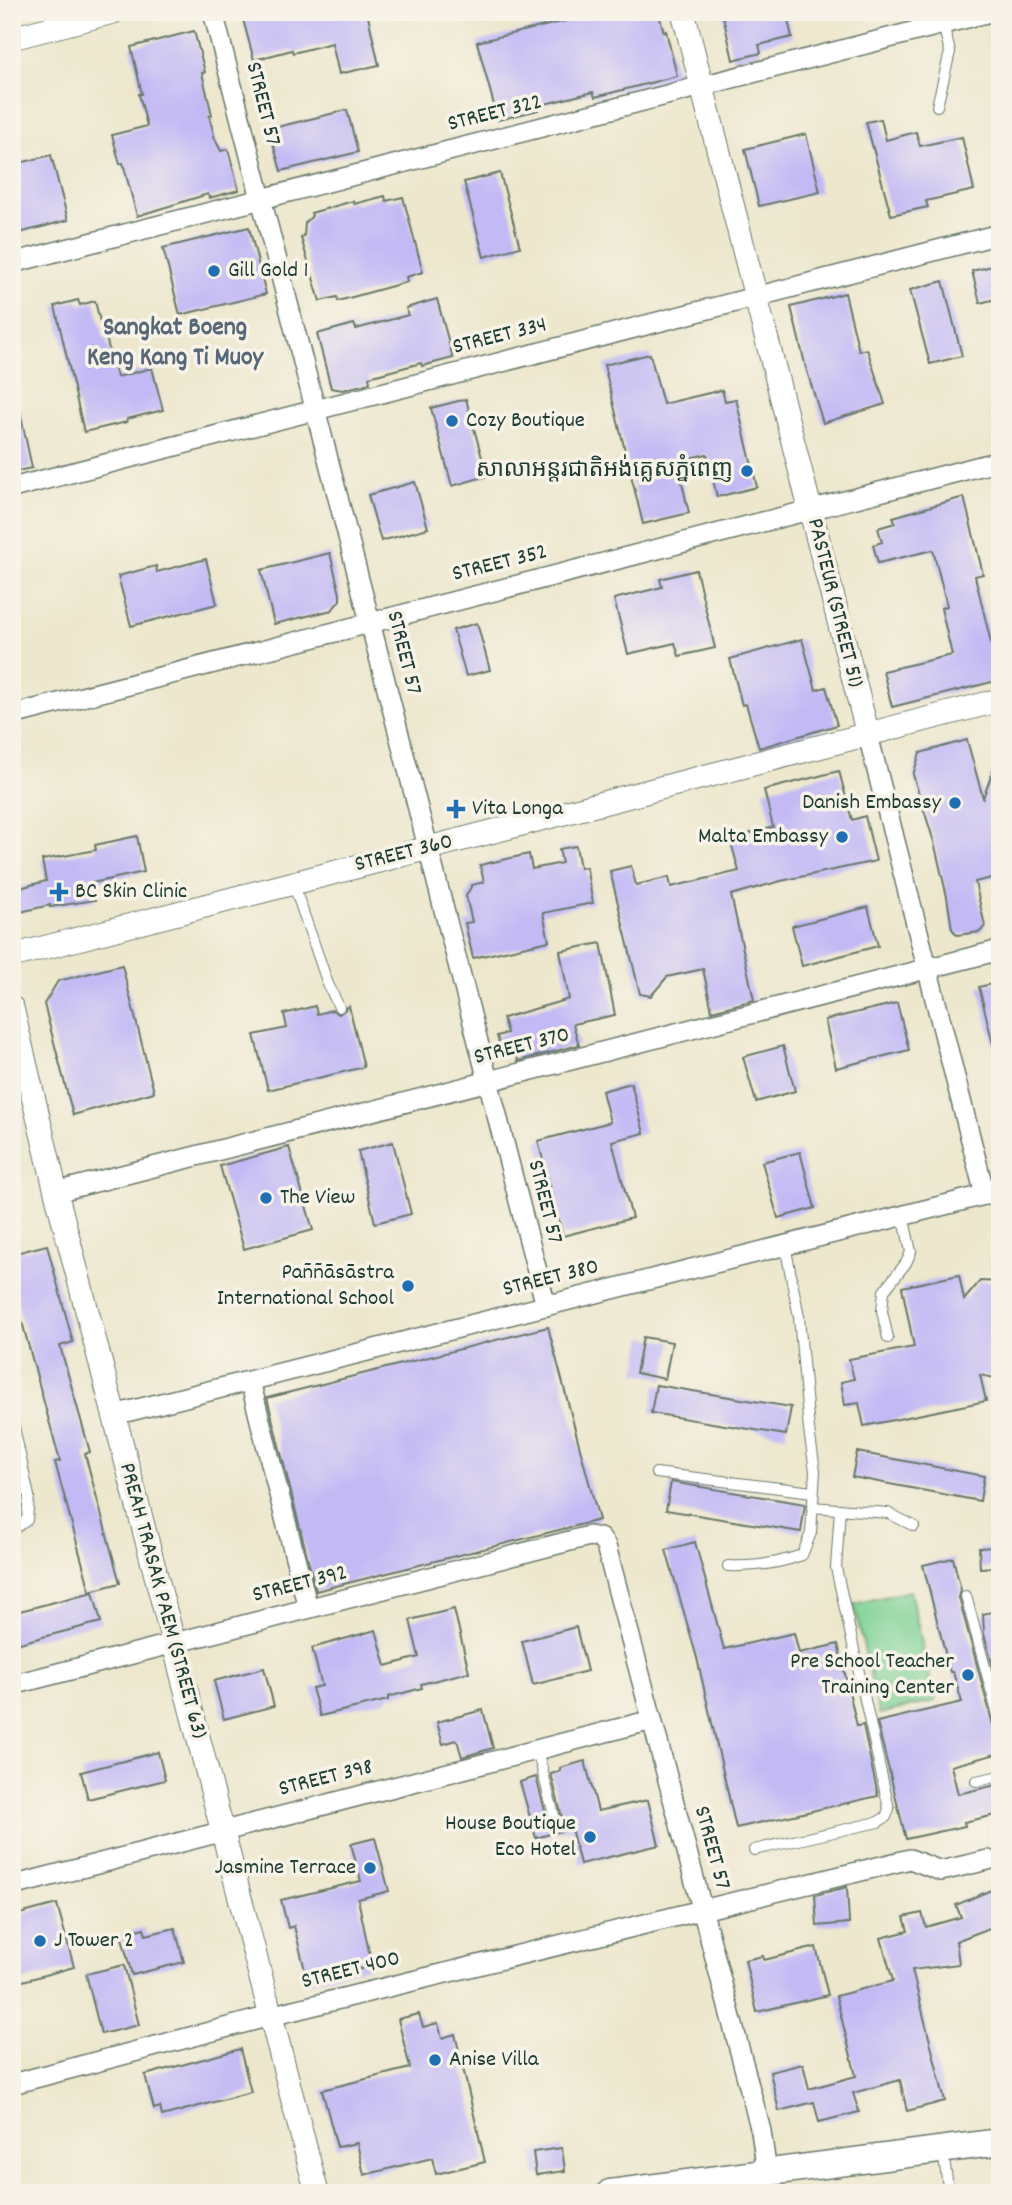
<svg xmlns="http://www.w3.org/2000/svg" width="1012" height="2205" font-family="Dekko,'Noto Sans Khmer',sans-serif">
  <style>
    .green { fill: #7ed194; stroke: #4e8764; stroke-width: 2 }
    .building { fill: #c2b9f5 }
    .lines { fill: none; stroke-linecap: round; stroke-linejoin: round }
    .service-casing { stroke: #67786a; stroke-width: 12 }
    .minor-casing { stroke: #67786a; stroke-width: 22 }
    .tertiary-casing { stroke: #67786a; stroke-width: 25 }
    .secondary-casing { stroke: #67786a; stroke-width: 29 }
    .service { stroke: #fff; stroke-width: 10 }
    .minor { stroke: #fff; stroke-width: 19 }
    .tertiary { stroke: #fff; stroke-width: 23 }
    .secondary { stroke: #fff; stroke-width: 26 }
    .poi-dot { fill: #1f6fb2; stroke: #f7f3e8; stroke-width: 2.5 }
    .labels { text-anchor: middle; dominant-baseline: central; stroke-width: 7; stroke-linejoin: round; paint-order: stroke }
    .street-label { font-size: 23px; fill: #1f3d34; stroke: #f7f3e8 }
    .poi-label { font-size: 23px; fill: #1f3d34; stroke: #f7f3e8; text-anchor: start }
    .quarter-label { font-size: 26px; font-weight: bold; fill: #586878; stroke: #f7f3e8 }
  </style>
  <rect width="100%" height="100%" fill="#f7f3e8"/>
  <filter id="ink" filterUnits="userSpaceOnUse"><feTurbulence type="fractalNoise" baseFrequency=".0143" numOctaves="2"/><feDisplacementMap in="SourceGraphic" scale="14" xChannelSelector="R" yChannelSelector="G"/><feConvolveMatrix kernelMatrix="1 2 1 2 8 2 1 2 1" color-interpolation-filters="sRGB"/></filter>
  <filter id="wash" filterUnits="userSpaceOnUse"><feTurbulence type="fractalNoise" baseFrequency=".00686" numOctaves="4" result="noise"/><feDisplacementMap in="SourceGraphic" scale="28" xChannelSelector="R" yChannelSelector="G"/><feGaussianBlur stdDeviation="1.57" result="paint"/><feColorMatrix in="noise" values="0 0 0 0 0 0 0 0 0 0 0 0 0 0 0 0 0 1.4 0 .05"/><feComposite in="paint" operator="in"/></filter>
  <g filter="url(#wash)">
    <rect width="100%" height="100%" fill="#ede7cd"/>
    <path class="green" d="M910 1591 935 1701 879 1714 854 1604Z"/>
    <g id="blocks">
      <g class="building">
        <path d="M241 12H367L379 65 339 74 332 43 293 53 292 50 254 60Z"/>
        <path d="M568 12H658L664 32 666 31 677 76 595 97 593 92 537 106 538 110 498 120 477 42 570 20Z"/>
        <path d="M722 12H786L792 37 759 45 761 53 733 60Z"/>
        <path d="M194 31 205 72 202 73 212 115 209 116 215 139 221 151 228 149 239 190 209 198 208 194 137 216 123 163 120 164 112 135 147 126 139 94H142L131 47Z"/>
        <path d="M347 110 358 152 281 171 269 129Z"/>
        <path d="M881 119 886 140 916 132 920 146 962 137 974 190 926 201 928 207 891 215 866 122Z"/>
        <path d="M806 134 820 192 759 206 745 149Z"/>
        <path d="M51 155 68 220 12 235V165Z"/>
        <path d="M500 173 520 247 484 257 464 182Z"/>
        <path d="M385 196 386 201 403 197 423 272 406 277 407 282 338 301 337 297 320 301 301 238 304 237 305 223 312 216 311 213 353 201 354 204Z"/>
        <path d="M249 227 266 294 180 315 163 248Z"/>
        <path d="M1000 264V298L980 303 972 271Z"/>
        <path d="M943 281 962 356 930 364 910 290Z"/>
        <path d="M845 293 859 351 867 349 885 404 823 423 806 368 791 307Z"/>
        <path d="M437 299 453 358 422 366 421 363 369 377 370 383 343 390 331 388 317 334 354 324 356 329 408 315 406 308Z"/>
        <path d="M78 300 80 305 95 301 104 338H106L117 377 152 368 163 410 127 419V422L84 432 55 306Z"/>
        <path d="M650 354 663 404 722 390 725 401 736 399 757 487 717 497 707 454 677 461 689 513 643 524 604 365Z"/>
        <path d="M466 399 487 476 452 486 431 408Z"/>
        <path d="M19 407 32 468 12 472V408Z"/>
        <path d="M415 482 428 528 381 541 368 495Z"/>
        <path d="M964 497 983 574 975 576 1000 680 892 707 883 671 952 655 941 608 947 606 933 550 878 563 873 545 882 542 878 528 895 523 893 517Z"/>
        <path d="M330 553 340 594V600L332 610 274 624 261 570Z"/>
        <path d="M206 559 217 604 131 626 118 576 156 566 157 572Z"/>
        <path d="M696 570 715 648 679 656 675 643 628 654 614 599 662 587 660 579Z"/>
        <path d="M477 623 490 670 466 676 453 630Z"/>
        <path d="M802 639 816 690 826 687 837 725 759 748 746 704 742 705 730 659Z"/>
        <path d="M967 740 983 798 998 757H1000V876L975 882 985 926 980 932 957 935 952 929 947 897 934 842 913 775 920 753Z"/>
        <path d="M839 771 852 820 865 816 876 861 781 881 731 895 754 1000 712 1011 703 969 667 977 651 996 640 994 610 871 631 866 636 885 669 877 671 887 739 871 730 839 773 827 764 790Z"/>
        <path d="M137 836 144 872 92 883 95 900 50 907V905L12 914V890L46 881 42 860 96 850 95 845Z"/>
        <path d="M576 846 580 868 586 867 593 903 543 913 549 941 473 958 465 923 472 922 466 896 472 885 484 882 480 865 529 854 532 869 562 863 559 849Z"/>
        <path d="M868 907 878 946 802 966 792 926Z"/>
        <path d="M601 943 615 1015 573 1024 579 1045 518 1061 515 1050 502 1054 497 1036 507 1033 503 1018 569 999 560 951Z"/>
        <path d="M122 965 154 1092 73 1115 44 1004 58 981Z"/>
        <path d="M1000 982V1048H994L979 987Z"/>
        <path d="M897 1003 909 1050 836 1068 825 1020Z"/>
        <path d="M315 1006 317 1014 332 1010 339 1014 349 1006 364 1067 268 1090 254 1035 287 1028 284 1014Z"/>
        <path d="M783 1046 795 1091 756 1102 743 1057Z"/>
        <path d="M631 1083 644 1133 612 1141 632 1218 563 1236 538 1141 610 1122 602 1091Z"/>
        <path d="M393 1142 411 1214 375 1223 358 1151Z"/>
        <path d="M289 1147 313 1230 244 1249 220 1166Z"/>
        <path d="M800 1152 815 1208 778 1218 762 1162Z"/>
        <path d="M47 1245 73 1342 60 1346 90 1452 85 1454 120 1583 90 1591 55 1462 60 1461 12 1285V1254Z"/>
        <path d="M959 1275 964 1300 980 1281 1000 1282V1379L980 1375 986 1401 864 1426 859 1403 845 1405 841 1382 854 1379 849 1359 914 1347 902 1287Z"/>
        <path d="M548 1327 599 1520 316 1591 267 1398Z"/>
        <path d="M643 1337 672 1342 665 1379 636 1373Z"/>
        <path d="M656 1385 791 1407 786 1435 651 1413Z"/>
        <path d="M857 1452 984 1476 980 1501 852 1477Z"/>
        <path d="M671 1482 805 1504 801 1532 666 1510Z"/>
        <path d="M695 1542 724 1649 794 1633 799 1653 838 1644 857 1726 863 1725 878 1796 736 1828 697 1658 666 1550Z"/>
        <path d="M995 1547 997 1567 980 1568 979 1548Z"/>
        <path d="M953 1558 961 1590 959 1598 993 1725 1000 1741V1753L951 1766 958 1794 1000 1784V1814L964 1822 965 1826 906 1839 877 1722 962 1702 953 1672H950L923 1565Z"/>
        <path d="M93 1592 101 1622 12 1645V1613Z"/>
        <path d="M454 1609 469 1672 421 1684 422 1688 388 1697V1700L320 1716 312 1688 322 1686 312 1648 376 1630 386 1666 419 1657 410 1620Z"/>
        <path d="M1000 1610V1693L984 1634 983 1614Z"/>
        <path d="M576 1627 587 1671 533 1685 522 1641Z"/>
        <path d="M264 1668 274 1706 224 1719 214 1681Z"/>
        <path d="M483 1710 493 1748 462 1757 457 1740 443 1744 437 1722Z"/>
        <path d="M158 1752 165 1780 88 1799 81 1772Z"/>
        <path d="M585 1761 598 1811 648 1800 659 1845 580 1864 571 1828 536 1838 520 1782 536 1777 548 1822 552 1826H558L562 1822V1817L551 1774 561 1771 560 1768Z"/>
        <path d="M375 1838 389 1891 358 1899 372 1966 308 1982 294 1926 288 1928 281 1900 361 1881 351 1844Z"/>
        <path d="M847 1887 849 1923 817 1926 815 1895Z"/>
        <path d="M991 1890 1000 1910V1924L956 1941 959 1964 912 1970 945 2101 907 2111 900 2080 853 2093 859 2112 819 2122 814 2102 779 2111 770 2072 803 2064 809 2089 856 2076 836 1996 893 1981 881 1938 908 1931 904 1917 922 1913 926 1927 961 1917 956 1905Z"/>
        <path d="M57 1904 74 1967 12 1984V1916Z"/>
        <path d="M144 1928 146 1935 175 1928 184 1962 132 1975 121 1934Z"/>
        <path d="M816 1947 828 1995 757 2012 745 1960 763 1956 764 1960Z"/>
        <path d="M124 1965 139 2025 101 2034 86 1974Z"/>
        <path d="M419 2014 423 2027 438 2023 442 2038 455 2034 485 2162 436 2174 432 2158 364 2175 357 2143 337 2147 322 2090 410 2068 398 2019Z"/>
        <path d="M240 2049 251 2092 162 2116 160 2107 154 2109 145 2075Z"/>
        <path d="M562 2148 565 2171 536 2175 533 2152Z"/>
      </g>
    </g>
  </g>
  <g filter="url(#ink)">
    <use href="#blocks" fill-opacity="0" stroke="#67786a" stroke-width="2"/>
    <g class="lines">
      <defs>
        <g id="service">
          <path d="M937 106 950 52 943 24"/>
          <path d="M293 883 328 984 339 1007"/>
          <path d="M888 1338 882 1311 884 1291 906 1263 911 1252 903 1215"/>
          <path d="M12 1418 29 1496 27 1520 12 1530"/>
          <path d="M656 1473 813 1492"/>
          <path d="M812 1507 888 1513 914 1526"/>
          <path d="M728 1566C755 1567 777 1564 802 1555L811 1533 815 1471 809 1430 799 1317 785 1245"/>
          <path d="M966 1596 1000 1723"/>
          <path d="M537 1750 555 1819"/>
          <path d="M976 1781 1000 1776"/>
          <path d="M754 1850 878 1822 886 1817 889 1809 836 1568 840 1509"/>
          <path d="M943 2152 949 2193"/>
        </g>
        <g id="minor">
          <path d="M213 12 546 1306"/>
          <path d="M12 263 990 12"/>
          <path d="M12 488 1000 234"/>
          <path d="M12 715 1000 461"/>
          <path d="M868 735 985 1195"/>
          <path d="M56 1192 1000 950"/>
          <path d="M250 1381 308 1608"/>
          <path d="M114 1415 1000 1191"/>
          <path d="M12 1685 589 1536 600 1538 606 1546 761 2131 767 2173"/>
          <path d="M12 1886 652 1720"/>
          <path d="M12 2084 270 2016 910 1859 941 1871 988 1860"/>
        </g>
        <g id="tertiary">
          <path d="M683 12 868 735"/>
          <path d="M12 38 113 12"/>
          <path d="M12 956 1000 700"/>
          <path d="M12 1008 56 1192 317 2193"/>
        </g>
        <path id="secondary" d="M610 2193 1000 2142"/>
      </defs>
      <use href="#service" class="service-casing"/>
      <use href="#minor" class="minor-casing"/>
      <use href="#tertiary" class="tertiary-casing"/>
      <use href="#secondary" class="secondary-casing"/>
      <use href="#service" class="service"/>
      <use href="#minor" class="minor"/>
      <use href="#tertiary" class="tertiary"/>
      <use href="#secondary" class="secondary"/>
    </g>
  </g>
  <g class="poi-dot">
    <circle cx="214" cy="271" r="7"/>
    <circle cx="452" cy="421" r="7"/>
    <circle cx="747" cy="471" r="7"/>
    <circle cx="955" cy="803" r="7"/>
    <path d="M452.5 798.5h7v7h7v7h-7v7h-7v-7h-7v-7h7z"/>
    <circle cx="842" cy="837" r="7"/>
    <path d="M55.5 881.5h7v7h7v7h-7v7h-7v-7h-7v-7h7z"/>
    <circle cx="266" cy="1198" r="7"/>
    <circle cx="408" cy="1286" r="7"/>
    <circle cx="968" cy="1675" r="7"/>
    <circle cx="590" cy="1837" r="7"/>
    <circle cx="370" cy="1868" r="7"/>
    <circle cx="40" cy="1941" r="7"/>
    <circle cx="435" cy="2060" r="7"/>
  </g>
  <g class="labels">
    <g class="street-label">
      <text transform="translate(262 104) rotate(76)">STREET 57</text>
      <text transform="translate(495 114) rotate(-14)">STREET 322</text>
      <text transform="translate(500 337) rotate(-14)">STREET 334</text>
      <text transform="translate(500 564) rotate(-14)">STREET 352</text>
      <text transform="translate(834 603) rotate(76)">PASTEUR (STREET 51)</text>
      <text transform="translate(403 653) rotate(76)">STREET 57</text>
      <text transform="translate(404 854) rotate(-14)">STREET 360</text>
      <text transform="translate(522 1047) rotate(-14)">STREET 370</text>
      <text transform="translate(544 1202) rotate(76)">STREET 57</text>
      <text transform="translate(551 1279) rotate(-14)">STREET 380</text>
      <text transform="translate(300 1585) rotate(-14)">STREET 392</text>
      <text transform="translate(162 1601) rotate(75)">PREAH TRASAK PAEM (STREET 63)</text>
      <text transform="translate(326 1779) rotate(-14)">STREET 398</text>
      <text transform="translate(711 1848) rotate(75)">STREET 57</text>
      <text transform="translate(351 1971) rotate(-14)">STREET 400</text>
    </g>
    <g class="poi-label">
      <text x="228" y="271">Gill Gold 1</text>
      <text x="466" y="421">Cozy Boutique</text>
      <text x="733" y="471" text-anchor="end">សាលាអន្តរជាតិអង់គ្លេសភ្នំពេញ</text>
      <text x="941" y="803" text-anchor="end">Danish Embassy</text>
      <text x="472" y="809">Vita Longa</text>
      <text x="828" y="837" text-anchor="end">Malta Embassy</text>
      <text x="75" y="892">BC Skin Clinic</text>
      <text x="280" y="1198">The View</text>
      <text x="394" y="1273" text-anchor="end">Paññāsāstra<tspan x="394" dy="26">International School</tspan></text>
      <text x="954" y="1662" text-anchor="end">Pre School Teacher<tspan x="954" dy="26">Training Center</tspan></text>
      <text x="576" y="1824" text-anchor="end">House Boutique<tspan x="576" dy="26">Eco Hotel</tspan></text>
      <text x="356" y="1868" text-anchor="end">Jasmine Terrace</text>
      <text x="54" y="1941">J Tower 2</text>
      <text x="449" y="2060">Anise Villa</text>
    </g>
    <g class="quarter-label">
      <text x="175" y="328">Sangkat Boeng<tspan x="175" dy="30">Keng Kang Ti Muoy</tspan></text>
    </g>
  </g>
  <rect width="1012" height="2205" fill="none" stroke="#f7f3e8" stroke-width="42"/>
</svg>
